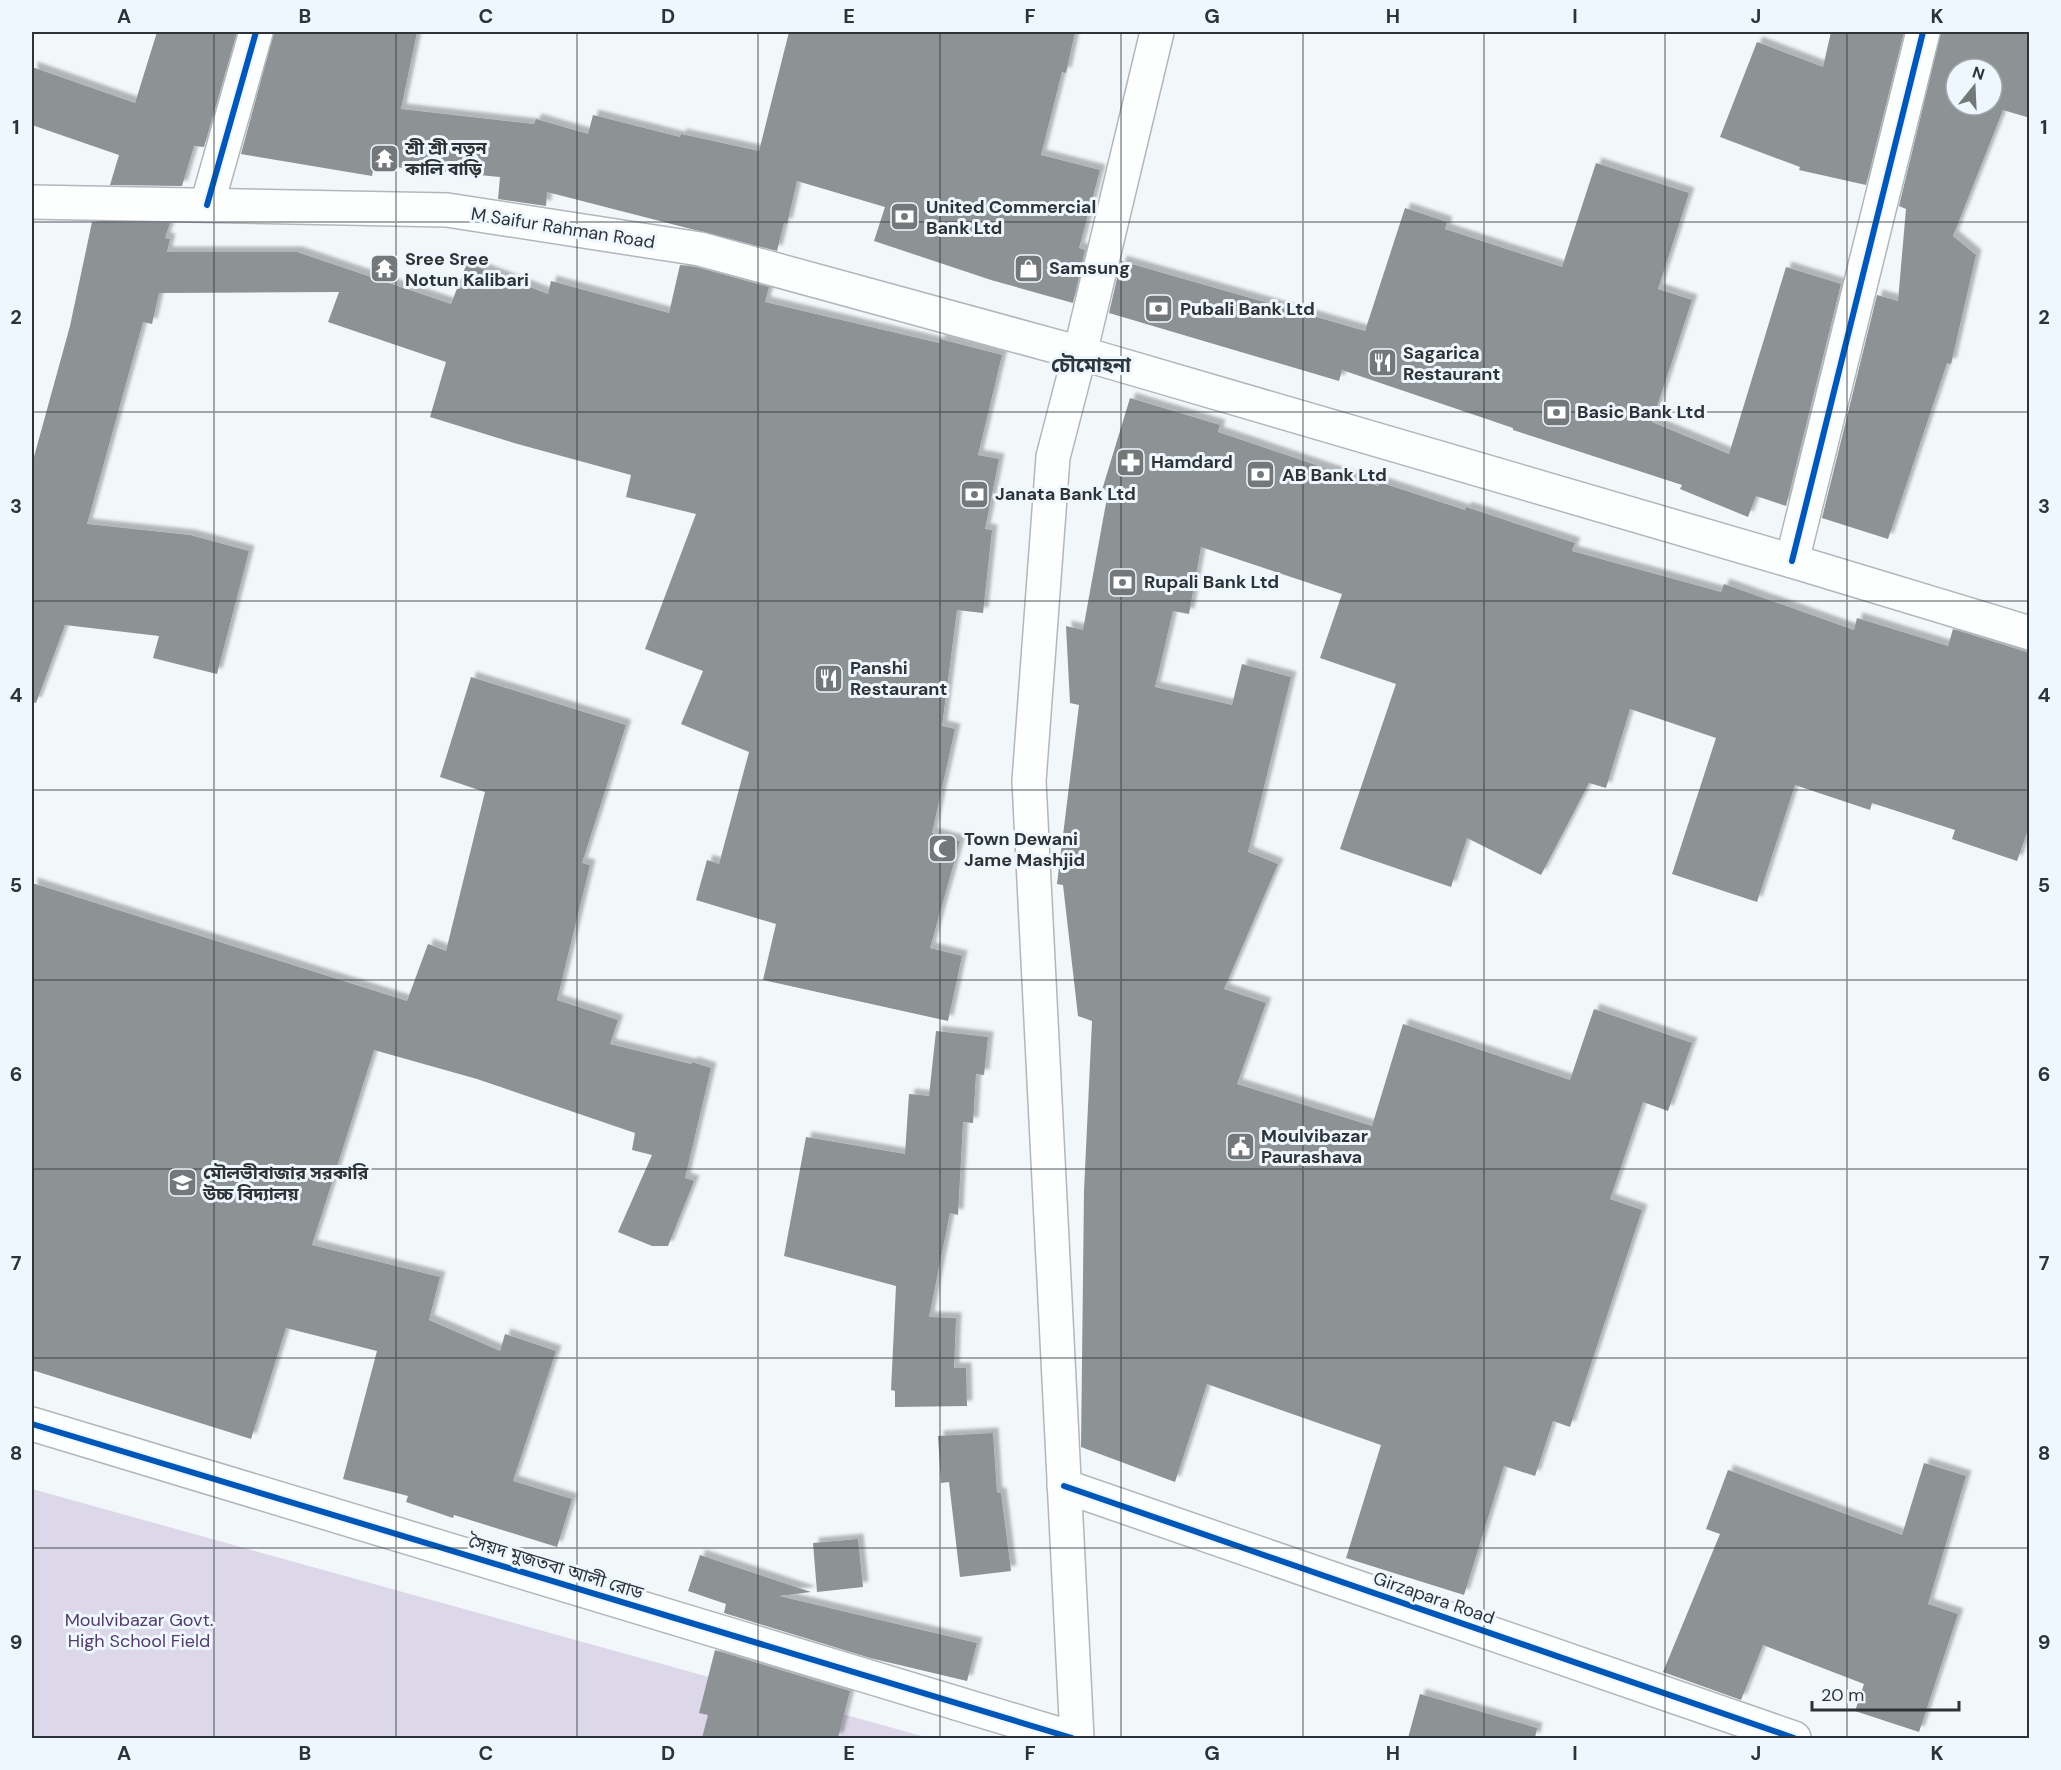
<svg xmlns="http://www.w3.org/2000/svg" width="2061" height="1770" font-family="'DM Sans','Noto Sans Bengali',sans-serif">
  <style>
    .green { fill: #ddd7ea }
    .building { fill: #8d9294; fill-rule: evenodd; filter: url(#shadow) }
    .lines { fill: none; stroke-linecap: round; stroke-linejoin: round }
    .minor-casing { stroke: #b3b7bb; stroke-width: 36 }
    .major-casing { stroke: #b3b7bb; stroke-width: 36 }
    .highway-casing { stroke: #b3b7bb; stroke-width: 36 }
    .minor { stroke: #fdfefe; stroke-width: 33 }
    .major { stroke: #fdfefe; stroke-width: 33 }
    .highway { stroke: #fdfefe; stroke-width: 33 }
    .cycleway-casing { stroke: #eff7fe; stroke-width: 10 }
    .cycleway { stroke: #0057b8; stroke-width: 6 }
    .grid { fill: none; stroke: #2e3337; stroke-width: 1.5; stroke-opacity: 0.55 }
    .labels { text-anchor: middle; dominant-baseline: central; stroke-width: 6; stroke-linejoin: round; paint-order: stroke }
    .poi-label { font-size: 18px; font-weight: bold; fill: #2e3337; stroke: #eff7fe; text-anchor: start }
    .street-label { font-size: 18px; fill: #2e3337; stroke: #eff7fe }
    .park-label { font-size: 18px; fill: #533b6b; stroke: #eff7fe }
    .neighbourhood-label { font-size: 20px; font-weight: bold; fill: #2e3841; stroke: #eff7fe }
    .neatline { fill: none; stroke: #2e3337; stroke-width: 2 }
    .grid-label { font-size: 20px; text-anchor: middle; font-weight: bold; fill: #2e3337 }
  </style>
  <defs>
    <filter id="shadow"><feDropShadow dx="5.5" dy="-5.5" stdDeviation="1.5" flood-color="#0004"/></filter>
  </defs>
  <rect width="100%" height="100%" fill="#f2f7fa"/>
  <path class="green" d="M32 1489 929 1738H32Z"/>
  <g class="building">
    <path d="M157 32H237L204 147 194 146 182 186 110 185 119 155 32 125V67L135 103Z"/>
    <path d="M274 32H417L401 109 534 124 536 119 588 134 593 115 680 137 681 134 759 151 789 32H1075L1066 73 1062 72 1041 155 1100 170 1079 248 1085 250 1073 303 991 280 874 241 885 207 797 181 787 224 784 223 777 251 547 192 546 206 498 199 500 177 374 165 372 176 241 154Z"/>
    <path d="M1831 32H1904L1866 185 1799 170 1800 167 1720 137 1757 42 1823 67Z"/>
    <path d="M1941 32H2030V118L2003 110 1953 236 1976 255 1951 364 1947 363 1888 539 1822 518 1877 295 1898 301 1906 209 1899 206ZM1956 69H1992V105H1956Z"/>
    <path d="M1596 163 1689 193 1658 289 1692 300 1652 422 1729 454 1786 267 1841 284 1786 506 1756 496 1748 517 1680 489 1682 485 1513 430V428L1342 370 1339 381 1109 313 1121 261 1365 331 1405 208 1447 222 1445 229 1562 267Z"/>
    <path d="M92 222 170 223 165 238 170 239 167 252H297L451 304 467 263 548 294 551 281 669 313 680 265 696 267 769 287 765 302 939 343 940 339 1002 355 978 455 999 459 985 529 992 530 983 613 957 610 942 726 955 729 932 833 960 841 930 948 962 956 948 1021 763 980 776 924 696 900 707 860 719 864 749 752 681 724 703 671 645 649 696 514 626 497 631 475 514 443 430 417 446 362 328 322 339 292 159 293 152 324 143 322 87 524 190 535 249 551 217 674 153 658 159 636 65 625 36 703 32 702V464L70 326Z"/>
    <path d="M1130 398 1220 425 1218 432 1378 486 1379 482 1465 510 1466 507 1575 543 1572 551 1721 592 1724 584 1854 630 1857 618 1948 646 1953 629 2030 653V824L2017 861 1952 839 1955 830 1872 803 1870 810 1795 785 1757 902 1672 874 1716 738 1630 709 1606 788 1589 783 1541 875 1467 838 1451 887 1340 849 1396 684 1320 658 1342 594 1201 547 1189 614 1173 611 1155 687 1232 705 1242 664 1291 677 1248 852 1278 864 1224 989 1266 1003 1237 1084 1372 1126 1403 1024 1570 1080 1594 1009 1692 1043 1668 1111 1643 1102 1610 1199 1642 1210 1570 1427 1553 1421 1535 1476 1504 1466 1464 1595 1346 1558 1381 1445 1207 1384 1175 1482 1081 1447 1084 1191 1092 1021 1078 1016 1063 885 1057 884 1079 705 1070 703 1066 626 1083 630 1108 492 1102 490Z"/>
    <path d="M471 677 626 725 582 863 590 865 557 1000 618 1020 610 1044 691 1064 692 1062 711 1068 685 1178 694 1181 668 1246H652L618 1232 652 1155 632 1150 635 1133 477 1079 374 1050 312 1245 440 1277 429 1320 500 1351 505 1334 556 1351 513 1481 572 1499 557 1547 454 1515 453 1518 406 1502 408 1496 343 1479 377 1351 286 1328 251 1439 32 1370V883L407 1001 428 944 446 951 485 792 440 777Z"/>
    <path d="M936 1031 988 1037 984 1075 976 1074 973 1123 963 1122 958 1215 950 1213 929 1317 956 1318 954 1368H966L967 1406 895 1407V1391L891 1390 896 1286 784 1256 806 1137 905 1154 909 1094 929 1096Z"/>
    <path d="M993 1433 997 1493H1001L1011 1571 960 1577 949 1482 941 1483 938 1436Z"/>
    <path d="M1924 1463 1966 1476 1928 1604 1958 1614 1919 1732 1855 1711 1864 1684 1763 1645 1741 1700 1663 1672 1720 1534 1706 1529 1728 1470 1902 1535Z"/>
    <path d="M858 1539 863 1587 817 1592 813 1543Z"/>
    <path d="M700 1555 811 1592 779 1596 977 1643 967 1681 870 1658 724 1613 726 1604 688 1591Z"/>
    <path d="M715 1650 850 1691 838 1738H702L708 1715 699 1713Z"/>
    <path d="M1420 1694 1537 1728 1535 1738H1408Z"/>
  </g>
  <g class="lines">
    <defs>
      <g id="minor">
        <path d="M207 205 256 32"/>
        <path d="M1792 561 1923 32"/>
        <path d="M32 1424 1072 1738"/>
        <path d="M1064 1486 1794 1738"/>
      </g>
      <path id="major" d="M32 202 447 210 700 249 1080 353 1792 561 2030 633"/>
      <path id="highway" d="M1077 1738 1029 781 1053 457 1080 353 1157 32"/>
    </defs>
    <use href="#minor" class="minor-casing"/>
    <use href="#major" class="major-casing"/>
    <use href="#highway" class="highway-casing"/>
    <use href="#minor" class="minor"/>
    <use href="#major" class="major"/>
    <use href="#highway" class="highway"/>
    <defs>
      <g id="cycleway">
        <path d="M207 205 256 32"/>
        <path d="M1792 561 1923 32"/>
        <path d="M32 1424 1072 1738"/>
        <path d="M1064 1486 1794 1738"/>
      </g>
    </defs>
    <use href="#cycleway" class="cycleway-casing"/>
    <use href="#cycleway" class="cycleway"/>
  </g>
  <path class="grid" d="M214 32V1738M396 32V1738M577 32V1738M758 32V1738M940 32V1738M1121 32V1738M1303 32V1738M1484 32V1738M1665 32V1738M1847 32V1738M32 222H2030M32 412H2030M32 601H2030M32 790H2030M32 980H2030M32 1169H2030M32 1358H2030M32 1548H2030"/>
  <defs>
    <symbol id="temple-square" viewBox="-11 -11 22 22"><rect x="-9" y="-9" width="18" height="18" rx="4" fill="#73787b" stroke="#eff7fe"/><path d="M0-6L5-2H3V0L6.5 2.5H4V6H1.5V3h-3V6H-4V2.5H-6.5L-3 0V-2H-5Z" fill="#fff"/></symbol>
    <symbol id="bank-square" viewBox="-11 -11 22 22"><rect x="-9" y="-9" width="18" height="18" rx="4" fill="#73787b" stroke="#eff7fe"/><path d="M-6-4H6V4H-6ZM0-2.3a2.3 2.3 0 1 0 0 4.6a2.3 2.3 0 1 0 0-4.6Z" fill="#fff"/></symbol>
    <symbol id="shop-square" viewBox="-11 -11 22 22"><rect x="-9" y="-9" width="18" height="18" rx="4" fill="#73787b" stroke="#eff7fe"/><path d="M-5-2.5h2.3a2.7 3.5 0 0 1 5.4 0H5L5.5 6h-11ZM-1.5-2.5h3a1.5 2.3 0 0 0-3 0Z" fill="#fff"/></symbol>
    <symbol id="restaurant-square" viewBox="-11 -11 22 22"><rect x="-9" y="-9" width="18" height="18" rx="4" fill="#73787b" stroke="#eff7fe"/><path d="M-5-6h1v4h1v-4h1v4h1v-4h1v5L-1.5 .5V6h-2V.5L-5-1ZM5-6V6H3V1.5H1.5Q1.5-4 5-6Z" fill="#fff"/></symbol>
    <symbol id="pharmacy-square" viewBox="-11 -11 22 22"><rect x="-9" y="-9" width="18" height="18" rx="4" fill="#73787b" stroke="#eff7fe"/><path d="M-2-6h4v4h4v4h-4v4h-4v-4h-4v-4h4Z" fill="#fff"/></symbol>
    <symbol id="mosque-square" viewBox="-11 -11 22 22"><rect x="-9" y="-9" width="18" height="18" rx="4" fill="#73787b" stroke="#eff7fe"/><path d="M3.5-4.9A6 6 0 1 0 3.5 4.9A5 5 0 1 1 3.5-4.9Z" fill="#fff"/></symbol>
    <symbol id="civic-square" viewBox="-11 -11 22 22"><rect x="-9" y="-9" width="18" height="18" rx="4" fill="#73787b" stroke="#eff7fe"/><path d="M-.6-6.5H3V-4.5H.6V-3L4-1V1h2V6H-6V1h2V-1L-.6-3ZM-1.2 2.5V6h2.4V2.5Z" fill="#fff"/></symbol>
    <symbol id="school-square" viewBox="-11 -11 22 22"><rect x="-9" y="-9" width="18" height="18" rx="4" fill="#73787b" stroke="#eff7fe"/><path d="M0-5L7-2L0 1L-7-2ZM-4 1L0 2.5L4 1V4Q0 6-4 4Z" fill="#fff"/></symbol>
  </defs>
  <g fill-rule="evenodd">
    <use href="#temple-square" x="368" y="142" width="33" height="33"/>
    <use href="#bank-square" x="888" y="200" width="33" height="33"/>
    <use href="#shop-square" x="1012" y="252" width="33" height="33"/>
    <use href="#temple-square" x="368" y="252" width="33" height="33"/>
    <use href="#bank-square" x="1142" y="292" width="33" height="33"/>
    <use href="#restaurant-square" x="1366" y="346" width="33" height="33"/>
    <use href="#bank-square" x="1540" y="396" width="33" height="33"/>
    <use href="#pharmacy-square" x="1114" y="446" width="33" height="33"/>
    <use href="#bank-square" x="1244" y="458" width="33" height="33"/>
    <use href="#bank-square" x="958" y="478" width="33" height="33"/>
    <use href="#bank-square" x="1106" y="566" width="33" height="33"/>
    <use href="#restaurant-square" x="812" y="662" width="33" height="33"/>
    <use href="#mosque-square" x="926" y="832" width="33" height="33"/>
    <use href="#civic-square" x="1224" y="1130" width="33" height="33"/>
    <use href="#school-square" x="166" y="1166" width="33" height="33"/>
  </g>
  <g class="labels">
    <g class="poi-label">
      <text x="405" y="148">শ্রী শ্রী নতুন<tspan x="405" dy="21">কালি বাড়ি</tspan></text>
      <text x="926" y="207">United Commercial<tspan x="926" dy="21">Bank Ltd</tspan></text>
      <text x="405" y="259">Sree Sree<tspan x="405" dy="21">Notun Kalibari</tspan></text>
      <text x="1049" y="268">Samsung</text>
      <text x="1180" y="309">Pubali Bank Ltd</text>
      <text x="1403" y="353">Sagarica<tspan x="1403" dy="21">Restaurant</tspan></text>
      <text x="1577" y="412">Basic Bank Ltd</text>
      <text x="1151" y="462">Hamdard</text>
      <text x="1282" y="475">AB Bank Ltd</text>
      <text x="995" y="494">Janata Bank Ltd</text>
      <text x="1144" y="582">Rupali Bank Ltd</text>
      <text x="850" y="668">Panshi<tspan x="850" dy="21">Restaurant</tspan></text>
      <text x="964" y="839">Town Dewani<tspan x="964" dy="21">Jame Mashjid</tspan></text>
      <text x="1261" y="1136">Moulvibazar<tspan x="1261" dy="21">Paurashava</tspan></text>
      <text x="203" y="1173">মৌলভীবাজার সরকারি<tspan x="203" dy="21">উচ্চ বিদ্যালয়</tspan></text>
    </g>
    <g class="street-label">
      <text transform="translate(563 228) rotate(9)">M Saifur Rahman Road</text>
      <text transform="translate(556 1567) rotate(17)">সৈয়দ মুজতবা আলী রোড</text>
      <text transform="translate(1434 1598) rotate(19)">Girzapara Road</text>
    </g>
    <g class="park-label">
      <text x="139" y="1620">Moulvibazar Govt.<tspan x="139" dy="21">High School Field</tspan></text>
    </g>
    <g class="neighbourhood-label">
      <text x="1091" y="365">চৌমোহনা</text>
    </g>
  </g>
  <rect width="2061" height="1770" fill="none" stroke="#eff7fe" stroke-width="66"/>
  <g transform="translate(1974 87) rotate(18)"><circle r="28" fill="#eff7fe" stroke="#a2a9ae" stroke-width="1.5"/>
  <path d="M0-4.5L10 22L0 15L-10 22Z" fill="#73787b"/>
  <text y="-9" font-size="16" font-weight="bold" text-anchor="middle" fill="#2e3337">N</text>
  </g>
  <path d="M1812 1701v9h147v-9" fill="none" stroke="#2e3337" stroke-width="3"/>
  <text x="1821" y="1701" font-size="18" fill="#2e3337" stroke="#eff7fe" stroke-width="4.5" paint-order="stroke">20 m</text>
  <rect x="33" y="33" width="1995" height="1704" class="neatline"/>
  <g class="grid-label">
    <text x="124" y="23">A</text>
    <text x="305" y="23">B</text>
    <text x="486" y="23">C</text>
    <text x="668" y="23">D</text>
    <text x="849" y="23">E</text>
    <text x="1030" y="23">F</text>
    <text x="1212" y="23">G</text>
    <text x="1393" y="23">H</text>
    <text x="1575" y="23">I</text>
    <text x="1756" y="23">J</text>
    <text x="1937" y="23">K</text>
    <text x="16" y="134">1</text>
    <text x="2044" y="134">1</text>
    <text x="16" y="324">2</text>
    <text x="2044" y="324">2</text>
    <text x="16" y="513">3</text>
    <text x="2044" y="513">3</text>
    <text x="16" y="702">4</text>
    <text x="2044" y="702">4</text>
    <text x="16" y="892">5</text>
    <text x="2044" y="892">5</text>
    <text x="16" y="1081">6</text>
    <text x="2044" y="1081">6</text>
    <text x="16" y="1270">7</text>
    <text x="2044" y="1270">7</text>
    <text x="16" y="1460">8</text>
    <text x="2044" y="1460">8</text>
    <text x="16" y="1649">9</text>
    <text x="2044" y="1649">9</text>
    <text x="124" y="1760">A</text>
    <text x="305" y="1760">B</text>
    <text x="486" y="1760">C</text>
    <text x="668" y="1760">D</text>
    <text x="849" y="1760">E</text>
    <text x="1030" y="1760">F</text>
    <text x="1212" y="1760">G</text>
    <text x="1393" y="1760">H</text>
    <text x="1575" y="1760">I</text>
    <text x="1756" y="1760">J</text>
    <text x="1937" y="1760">K</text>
  </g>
</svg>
